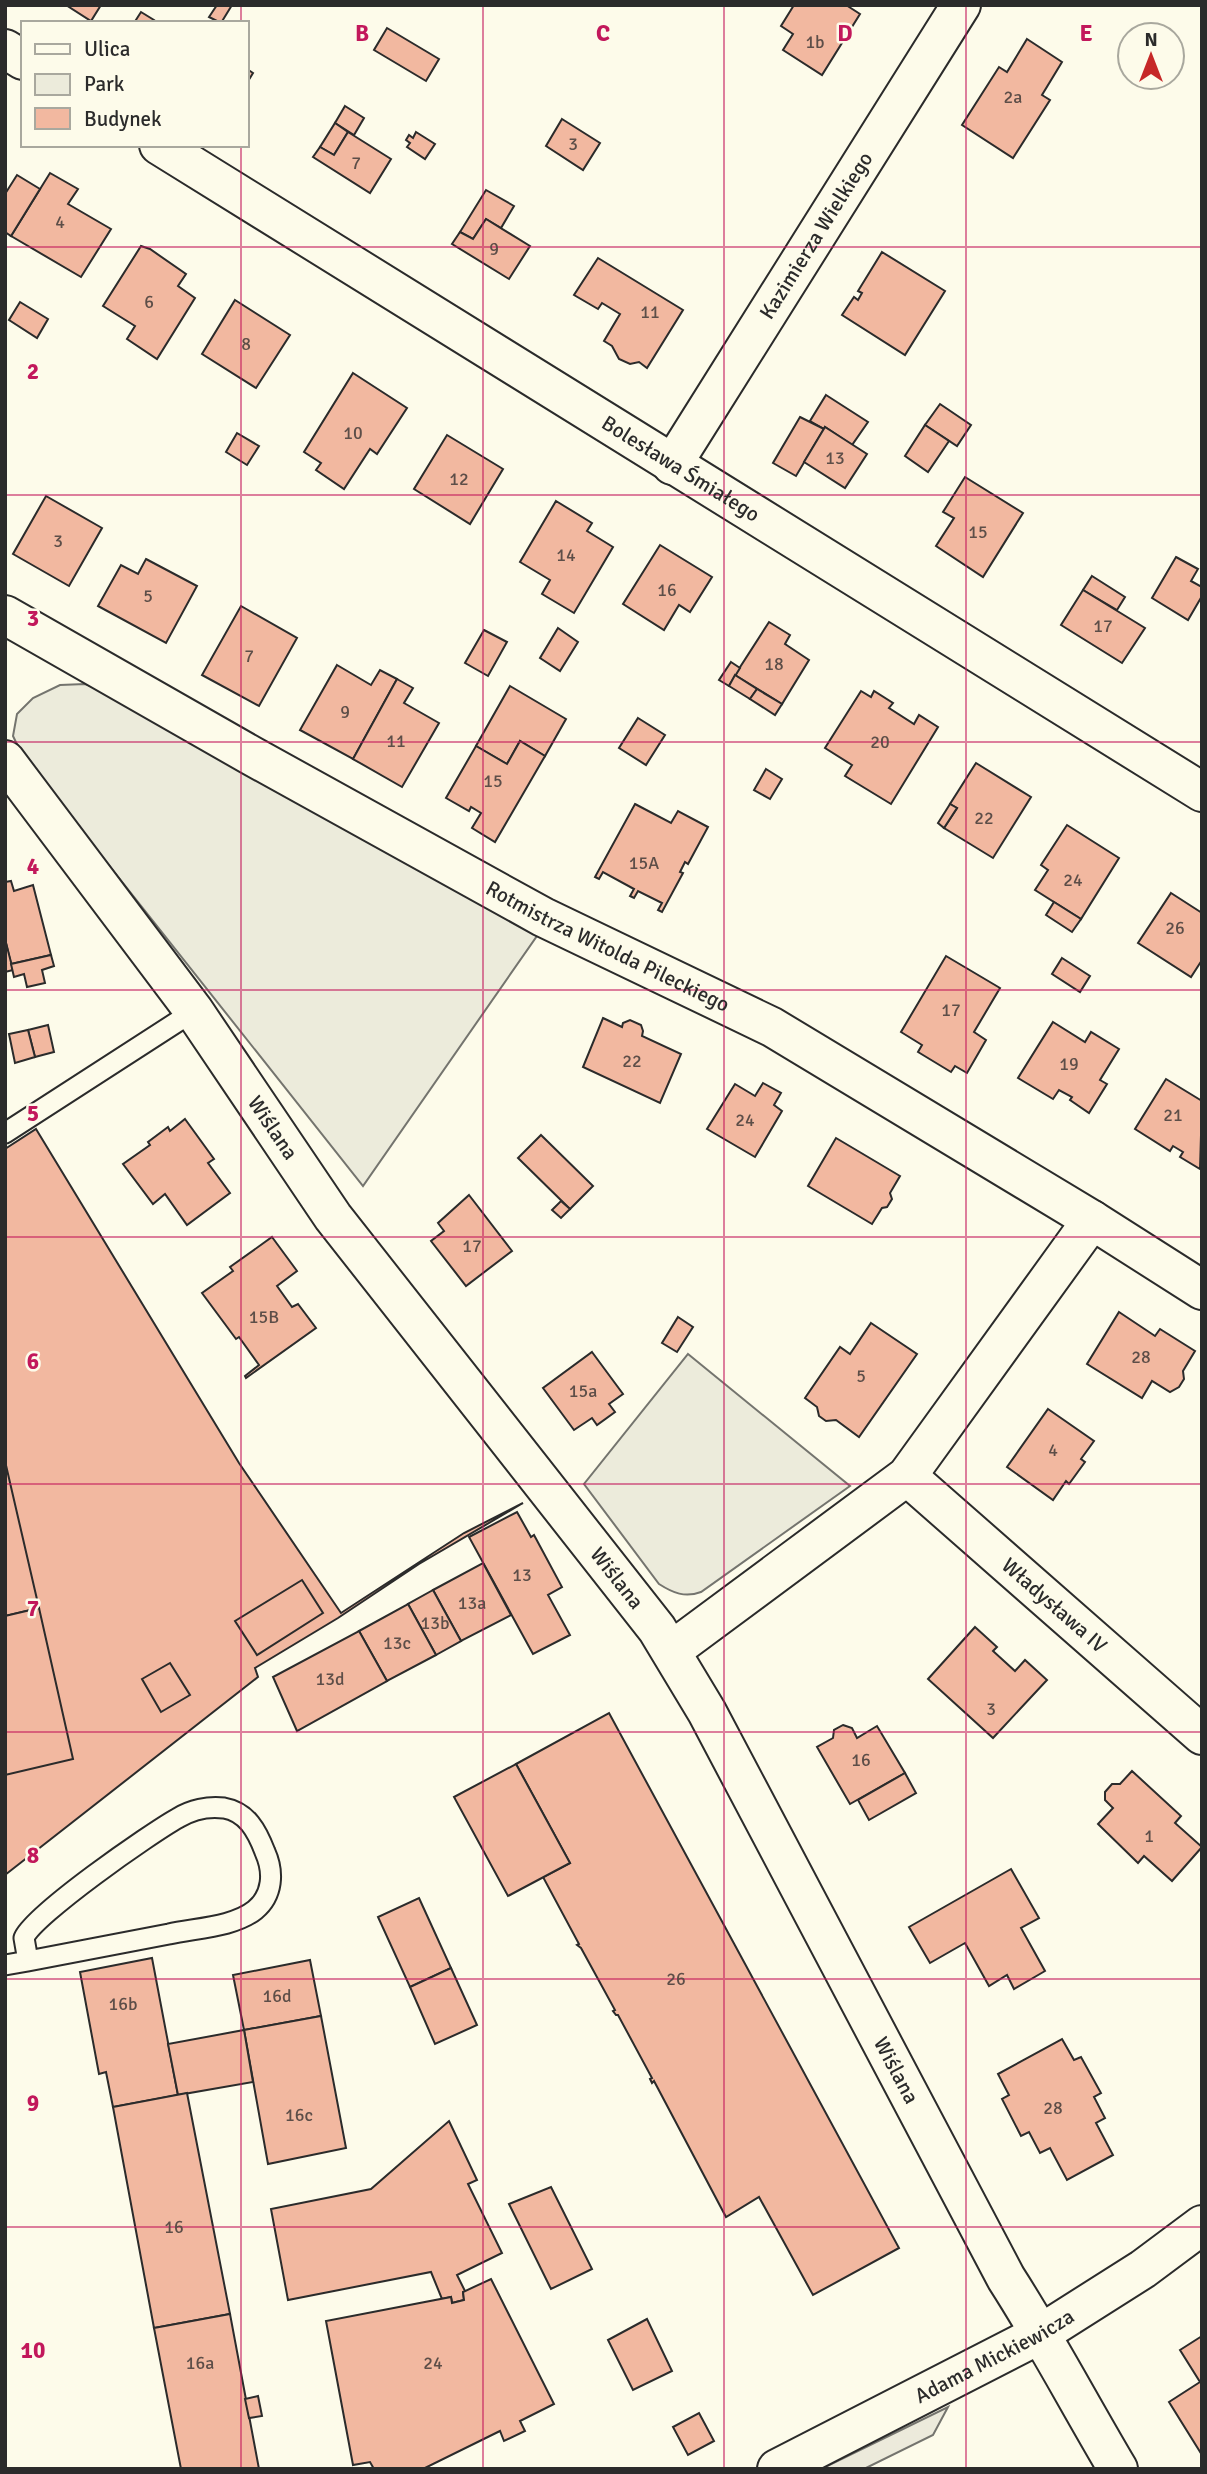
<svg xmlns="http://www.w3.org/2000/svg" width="1207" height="2474" font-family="Signika,sans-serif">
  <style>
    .green { fill: #ecebdb; stroke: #74746e; stroke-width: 2 }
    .parking { fill: #eceadb; stroke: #74746e; stroke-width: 2 }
    .building { fill: #f2b8a0; stroke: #2b2b2b; stroke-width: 2 }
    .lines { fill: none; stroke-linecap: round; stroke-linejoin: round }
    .lane-casing { stroke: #2b2b2b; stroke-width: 23 }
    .street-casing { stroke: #2b2b2b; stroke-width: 42 }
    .lane { stroke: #fdfbea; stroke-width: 19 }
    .street { stroke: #fdfbea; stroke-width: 38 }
    .grid { fill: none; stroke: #c2185b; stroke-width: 2; stroke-opacity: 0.55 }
    .labels { text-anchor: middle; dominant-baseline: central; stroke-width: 5; stroke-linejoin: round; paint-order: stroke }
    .number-label { font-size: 18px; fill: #5d4e48 }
    .street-label { font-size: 21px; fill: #2b2b2b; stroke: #fdfbea }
    .grid-label { font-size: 23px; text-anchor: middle; font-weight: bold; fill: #c2185b; stroke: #fdfbea; stroke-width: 5; stroke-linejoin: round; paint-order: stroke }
  </style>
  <rect width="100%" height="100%" fill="#fdfbea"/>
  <g class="green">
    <path d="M85 684 117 696 539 933 363 1186 23 757 13 736 17 714 33 698 60 685Z"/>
    <path d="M688 1354 850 1486 701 1592C685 1598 673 1593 659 1584L584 1484Z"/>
  </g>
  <path class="parking" d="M948 2407 933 2435 864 2469H821Z"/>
  <g class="building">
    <path d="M66 5H101L91 21Z"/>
    <path d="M217 5H232L221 23 209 17Z"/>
    <path d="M794 5H846L860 14 822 75 783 50 793 34 781 26Z"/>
    <path d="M141 12 154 20 152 23H134Z"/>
    <path d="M387 28 439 59 426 81 374 50Z"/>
    <path d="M1027 39 1062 62 1042 95 1050 100 1013 158 962 125 999 67 1007 72Z"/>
    <path d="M247 69 253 73 247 83Z"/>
    <path d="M345 106 364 118 354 135 335 123Z"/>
    <path d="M562 119 600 143 583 170 546 146Z"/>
    <path d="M335 123 348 132 334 155 320 147Z"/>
    <path d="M348 132 391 159 370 193 313 157 320 147 334 155Z"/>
    <path d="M416 132 435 144 425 159 407 147 410 143 406 140 409 135 413 138Z"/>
    <path d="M50 173 78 189 68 204 111 229 81 277 11 236Z"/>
    <path d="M17 175 40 189 11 236 5 232V194Z"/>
    <path d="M486 190 514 206 501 228 486 219 473 239 460 232Z"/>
    <path d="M486 219 530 246 509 279 452 244 460 232 473 239Z"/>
    <path d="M141 246 150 249 186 274 178 286 195 298 157 359 127 339 135 326 103 306Z"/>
    <path d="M882 252 945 291 905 355 842 315 854 297 858 300 862 293 858 291Z"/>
    <path d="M598 258 683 310 647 368 639 362 630 364 619 359 612 346 604 341 620 314 602 303 598 309 574 295Z"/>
    <path d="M235 300 290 335 256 388 202 354Z"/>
    <path d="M20 302 48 319 37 338 9 320Z"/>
    <path d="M353 373 407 408 377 454 370 449 344 489 316 470 321 463 304 452Z"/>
    <path d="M826 395 868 422 852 445 825 427 824 429 810 421Z"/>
    <path d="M940 404 971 425 957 446 925 425Z"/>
    <path d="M800 417 824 429 796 476 773 463Z"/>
    <path d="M925 425 949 441 928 472 905 456Z"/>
    <path d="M825 427 867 454 845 488 804 462Z"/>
    <path d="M237 433 259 446 247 465 226 452Z"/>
    <path d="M447 435 503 469 470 524 414 489Z"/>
    <path d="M965 477 1023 513 983 577 936 546 954 518 943 512Z"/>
    <path d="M46 496 102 528 69 586 13 554Z"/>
    <path d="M556 501 592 523 587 531 613 547 574 613 542 594 550 580 520 562Z"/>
    <path d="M660 545 712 577 690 612 679 605 664 630 623 604Z"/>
    <path d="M1176 557 1198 569 1191 581 1202 587V596L1188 620 1152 598Z"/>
    <path d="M146 559 197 586 166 643 98 606 121 565 138 574Z"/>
    <path d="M1092 576 1125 597 1117 610 1083 590Z"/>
    <path d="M1083 590 1145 628 1122 663 1061 625Z"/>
    <path d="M241 606 297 638 259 706 202 675Z"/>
    <path d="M769 622 790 635 785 644 809 660 782 704 735 675Z"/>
    <path d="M558 628 578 642 560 671 540 658Z"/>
    <path d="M484 630 507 642 488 676 465 663Z"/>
    <path d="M731 662 740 668 729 686 719 680Z"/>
    <path d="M337 665 371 685 380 670 397 679 353 759 300 730Z"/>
    <path d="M735 675 757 689 750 699 729 686Z"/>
    <path d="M397 679 413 688 404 703 439 723 402 787 353 759Z"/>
    <path d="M510 686 566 719 545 756 520 741 507 764 476 746Z"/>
    <path d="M757 689 782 704 775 715 750 699Z"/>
    <path d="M861 691 871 697 874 691 893 703 889 708 914 724 919 715 938 727 891 804 845 776 852 765 825 748Z"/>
    <path d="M638 718 665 735 646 765 619 748Z"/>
    <path d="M520 741 545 756 495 842 472 828 481 813 471 807 469 811 446 798 476 746 507 764Z"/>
    <path d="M976 763 1031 797 993 858 944 828 957 808 950 804Z"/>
    <path d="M766 769 782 779 770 799 754 790Z"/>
    <path d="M635 804 671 823 678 811 708 827 688 864 685 862 680 872 683 873 662 912 658 910 662 903 638 891 634 898 630 896 634 889 603 872 599 879 595 877Z"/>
    <path d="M950 804 957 808 944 828 938 823Z"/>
    <path d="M1067 825 1119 858 1081 919 1035 890 1048 870 1041 865Z"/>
    <path d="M11 881 14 891 33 885 51 955 11 964 5 939V882Z"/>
    <path d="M1171 893 1202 913V960L1191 977 1138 943Z"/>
    <path d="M1054 902 1081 919 1072 932 1046 915Z"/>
    <path d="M5 939 13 970 5 972Z"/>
    <path d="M51 955 54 966 42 970 45 983 27 987 24 974 14 977 11 964Z"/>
    <path d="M946 956 1000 988 974 1032 986 1040 967 1073 955 1066 951 1072 918 1052 922 1045 901 1032Z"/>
    <path d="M1062 958 1090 976 1080 992 1052 974Z"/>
    <path d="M603 1018 622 1027 623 1023 630 1020 641 1025 643 1031 642 1036 681 1054 660 1103 583 1067Z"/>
    <path d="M1053 1022 1085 1042 1091 1032 1119 1049 1100 1080 1107 1084 1089 1113 1070 1100 1072 1097 1059 1090 1053 1099 1018 1078Z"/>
    <path d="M48 1025 54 1052 35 1057 28 1030Z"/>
    <path d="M28 1030 35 1057 15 1063 9 1034Z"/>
    <path d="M1166 1079 1202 1101 1200 1169 1180 1157 1183 1152 1173 1146 1170 1151 1135 1129Z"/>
    <path d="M763 1083 781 1093 774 1105 782 1111 755 1157 707 1129 735 1084 755 1096Z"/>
    <path d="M185 1119 214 1159 208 1163 230 1193 187 1225 165 1194 153 1204 123 1164 150 1145 148 1142 168 1127 170 1131Z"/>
    <path d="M36 1129 239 1463 341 1613 464 1533 523 1503 419 1564 338 1618 255 1668 258 1677 5 1875V1149Z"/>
    <path d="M541 1135 593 1186 570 1209 518 1158Z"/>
    <path d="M836 1138 900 1176 890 1193 892 1199 887 1207 882 1208 872 1224 808 1186Z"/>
    <path d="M469 1195 512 1251 466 1286 431 1241 444 1231 438 1223Z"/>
    <path d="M561 1201 570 1209 561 1218 552 1210Z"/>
    <path d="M272 1237 297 1271 277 1286 292 1307 298 1304 316 1328 246 1378 245 1376 259 1365 239 1337 236 1339 202 1293 233 1271 230 1267Z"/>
    <path d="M1119 1312 1155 1336 1160 1329 1195 1351 1183 1371 1184 1379 1179 1387 1170 1392 1152 1381 1142 1398 1087 1364Z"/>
    <path d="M678 1317 693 1327 677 1352 662 1343Z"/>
    <path d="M871 1323 917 1354 859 1437 836 1420 826 1421 819 1416 817 1407 805 1398 840 1347 850 1354Z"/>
    <path d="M592 1352 623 1394 609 1404 615 1412 597 1425 592 1418 574 1430 543 1388Z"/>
    <path d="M1048 1409 1094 1441 1081 1459 1085 1462 1069 1484 1066 1481 1053 1500 1007 1467Z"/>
    <path d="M5 1461 39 1608 5 1616Z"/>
    <path d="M517 1512 531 1537 534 1535 562 1587 548 1595 570 1635 533 1654 469 1537Z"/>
    <path d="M483 1563 511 1615 461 1641 433 1590Z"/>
    <path d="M302 1580 323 1613 257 1655 235 1621Z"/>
    <path d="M433 1590 461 1641 436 1655 408 1604Z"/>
    <path d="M408 1604 436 1655 387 1681 359 1631Z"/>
    <path d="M39 1608 73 1759 5 1775V1616Z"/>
    <path d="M975 1627 997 1647 993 1651 1015 1671 1025 1660 1047 1680 993 1738 928 1679Z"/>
    <path d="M359 1631 387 1681 297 1731 273 1677Z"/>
    <path d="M170 1663 190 1695 161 1712 142 1679Z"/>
    <path d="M609 1713 899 2248 813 2295 759 2197 726 2217 654 2081 652 2083 650 2079 652 2078 618 2015H616L613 2011 615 2010 581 1948 577 1945 579 1944 543 1877 570 1863 516 1764Z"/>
    <path d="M843 1725 852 1728 857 1738 877 1726 905 1773 850 1804 817 1747 833 1738 834 1730Z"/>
    <path d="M516 1764 570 1863 508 1896 454 1797Z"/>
    <path d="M1132 1771 1181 1816 1175 1823 1202 1847 1172 1881 1144 1856 1138 1863 1098 1824 1113 1808 1105 1800V1792L1112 1784H1120Z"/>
    <path d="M905 1773 916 1793 869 1820 858 1800Z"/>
    <path d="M1011 1869 1039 1918 1021 1928 1045 1971 1014 1989 1007 1975 989 1986 965 1943 930 1963 909 1927Z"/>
    <path d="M419 1898 451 1968 410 1987 378 1917Z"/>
    <path d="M152 1958 178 2095 113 2107 106 2072 99 2074 80 1972Z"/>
    <path d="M310 1960 321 2016 244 2030 233 1975Z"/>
    <path d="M451 1968 477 2025 435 2044 410 1987Z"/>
    <path d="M321 2016 346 2148 268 2164 244 2030Z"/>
    <path d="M244 2030 253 2082 178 2095 168 2044Z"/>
    <path d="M1062 2039 1074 2060 1081 2057 1101 2093 1094 2097 1105 2118 1096 2123 1113 2155 1067 2180 1050 2148 1040 2153 1029 2132 1021 2136 1002 2099 1009 2095 998 2074Z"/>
    <path d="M187 2093 230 2314 154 2328 113 2107Z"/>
    <path d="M449 2121 477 2180 468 2184 502 2253 457 2275 465 2291 463 2292 464 2300 452 2303 451 2297 442 2299 431 2272 288 2300 271 2209 371 2189Z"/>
    <path d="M551 2187 592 2269 551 2289 509 2204Z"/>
    <path d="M491 2279 554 2404 520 2421 525 2431 504 2441 500 2431 423 2469H374L370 2462 353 2465 326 2321 451 2297 452 2303 464 2300 463 2292Z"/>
    <path d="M230 2314 259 2469H181L154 2328Z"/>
    <path d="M647 2319 672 2371 633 2390 608 2340Z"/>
    <path d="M1202 2336V2455L1169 2402 1200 2382 1180 2350Z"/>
    <path d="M258 2396 262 2416 249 2418 245 2399Z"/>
    <path d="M699 2413 714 2441 688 2455 673 2427Z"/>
  </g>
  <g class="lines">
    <defs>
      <g id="lane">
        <path d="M5 1133 194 1011"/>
        <path d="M5 1965 28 1961C75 1952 122 1943 169 1934 196 1928 234 1927 255 1910 273 1895 274 1872 265 1852 257 1831 247 1812 224 1808 208 1806 191 1810 178 1818 151 1833 33 1915 24 1938L28 1961"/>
      </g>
      <g id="street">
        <path d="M5 49 23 60"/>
        <path id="s1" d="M159 145 1202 792"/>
        <path id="s2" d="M672 465 961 5"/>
        <path id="s3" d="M5 615 252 756 543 917 772 1027 1092 1220 1202 1290"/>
        <path id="s4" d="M5 760 194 1011 333 1217 657 1629 707 1712 1006 2278C1046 2340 1080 2405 1118 2469"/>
        <path id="s5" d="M907 1476 1202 1735"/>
        <path d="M671 1651 907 1476 1092 1220"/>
        <path id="s6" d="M777 2469 1042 2333 1143 2269 1202 2225"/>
      </g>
    </defs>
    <use href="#lane" class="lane-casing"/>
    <use href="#street" class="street-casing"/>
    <use href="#lane" class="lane"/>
    <use href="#street" class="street"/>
  </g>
  <path class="grid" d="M241 5V23M483 5V2469M724 5V2469M966 5V2469M241 145V2469M5 247H1202M5 495H1202M5 742H1202M5 990H1202M5 1237H1202M5 1484H1202M5 1732H1202M5 1979H1202M5 2227H1202"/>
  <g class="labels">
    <g class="number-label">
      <text x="815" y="42">1b</text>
      <text x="1013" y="97">2a</text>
      <text x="573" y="144">3</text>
      <text x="356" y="163">7</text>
      <text x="60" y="222">4</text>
      <text x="494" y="249">9</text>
      <text x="149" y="302">6</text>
      <text x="650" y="312">11</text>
      <text x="246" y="344">8</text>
      <text x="353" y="433">10</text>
      <text x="835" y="458">13</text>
      <text x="459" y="479">12</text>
      <text x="978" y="532">15</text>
      <text x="58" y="541">3</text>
      <text x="566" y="555">14</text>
      <text x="667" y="590">16</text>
      <text x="148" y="596">5</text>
      <text x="1103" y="626">17</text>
      <text x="249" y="656">7</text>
      <text x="774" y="664">18</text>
      <text x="345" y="712">9</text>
      <text x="396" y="741">11</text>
      <text x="880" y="742">20</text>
      <text x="493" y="781">15</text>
      <text x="984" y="818">22</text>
      <text x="644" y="863">15A</text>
      <text x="1073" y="880">24</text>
      <text x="1175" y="928">26</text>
      <text x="951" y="1010">17</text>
      <text x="632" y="1061">22</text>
      <text x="1069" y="1064">19</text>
      <text x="1173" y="1115">21</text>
      <text x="745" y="1120">24</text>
      <text x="472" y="1246">17</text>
      <text x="264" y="1317">15B</text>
      <text x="1141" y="1357">28</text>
      <text x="861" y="1376">5</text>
      <text x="583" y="1391">15a</text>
      <text x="1053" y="1450">4</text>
      <text x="522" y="1575">13</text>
      <text x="472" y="1603">13a</text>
      <text x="435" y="1623">13b</text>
      <text x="397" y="1643">13c</text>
      <text x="330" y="1679">13d</text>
      <text x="991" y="1709">3</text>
      <text x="861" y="1760">16</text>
      <text x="1149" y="1836">1</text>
      <text x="676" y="1979">26</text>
      <text x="277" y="1996">16d</text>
      <text x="123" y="2004">16b</text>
      <text x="1053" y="2108">28</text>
      <text x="299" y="2115">16c</text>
      <text x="174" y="2227">16</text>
      <text x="200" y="2363">16a</text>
      <text x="433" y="2363">24</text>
    </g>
    <g class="street-label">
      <text stroke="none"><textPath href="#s2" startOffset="271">Kazimierza Wielkiego</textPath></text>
      <text stroke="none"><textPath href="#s1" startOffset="614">Bolesława Śmiałego</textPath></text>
      <text stroke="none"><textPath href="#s3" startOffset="688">Rotmistrza Witolda Pileckiego</textPath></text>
      <text stroke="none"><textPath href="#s4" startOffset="455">Wiślana</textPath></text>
      <text stroke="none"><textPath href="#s4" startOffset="1022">Wiślana</textPath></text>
      <text stroke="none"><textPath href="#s5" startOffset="196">Władysława IV</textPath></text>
      <text stroke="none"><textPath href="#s4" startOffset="1589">Wiślana</textPath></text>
      <text stroke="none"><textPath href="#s6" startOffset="245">Adama Mickiewicza</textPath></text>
    </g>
  </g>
  <g class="grid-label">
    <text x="362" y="41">B</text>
    <text x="603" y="41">C</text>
    <text x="845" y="41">D</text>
    <text x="1086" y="41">E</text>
    <text x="33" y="379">2</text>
    <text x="33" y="626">3</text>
    <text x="33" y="874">4</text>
    <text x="33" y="1121">5</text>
    <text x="33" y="1369">6</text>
    <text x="33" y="1616">7</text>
    <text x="33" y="1863">8</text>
    <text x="33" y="2111">9</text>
    <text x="33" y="2358">10</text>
  </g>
  <rect width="1207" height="2474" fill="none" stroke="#2b2b2b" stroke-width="14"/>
  <rect x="21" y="21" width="228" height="126" fill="#fdfbea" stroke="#a9a89e" stroke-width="2"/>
  <rect x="35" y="44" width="35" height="10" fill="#fdfbea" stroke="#a9a89e" stroke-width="2"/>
  <text x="84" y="56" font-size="21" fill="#2b2b2b">Ulica</text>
  <rect x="35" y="74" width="35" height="21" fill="#ecebdb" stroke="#a9a89e" stroke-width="2"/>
  <text x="84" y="91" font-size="21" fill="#2b2b2b">Park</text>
  <rect x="35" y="108" width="35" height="21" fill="#f2b8a0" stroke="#a9a89e" stroke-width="2"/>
  <text x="84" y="126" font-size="21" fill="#2b2b2b">Budynek</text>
  <g transform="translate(1151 56)"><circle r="33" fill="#fdfbea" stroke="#a9a89e" stroke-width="2"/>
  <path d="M0-5L12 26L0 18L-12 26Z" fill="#c62828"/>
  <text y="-10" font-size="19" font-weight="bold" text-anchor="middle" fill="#2b2b2b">N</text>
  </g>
</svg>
